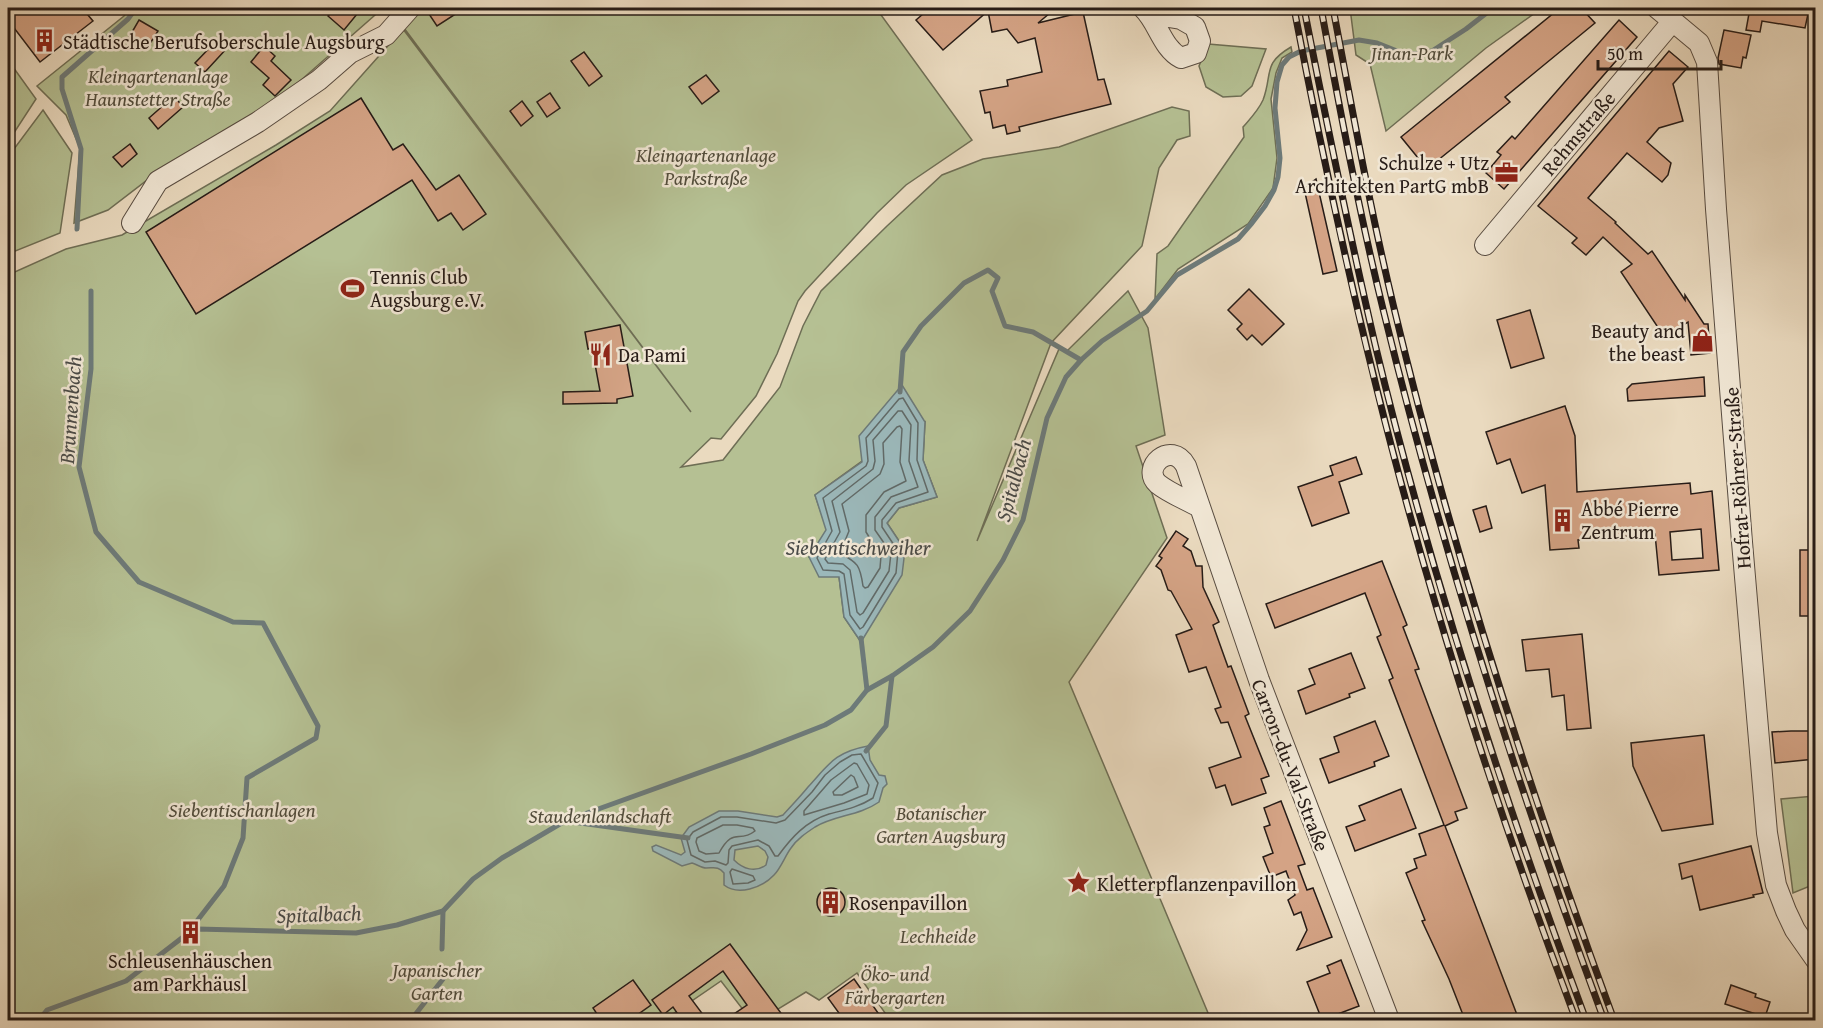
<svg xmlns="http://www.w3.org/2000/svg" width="1823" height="1028" font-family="'Gentium Book Plus',serif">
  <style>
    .green { fill: #b5c093; stroke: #6e6e55; stroke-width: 1.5; fill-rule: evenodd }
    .water { fill: #9bb8ba; stroke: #6d7a79; stroke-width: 1.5; fill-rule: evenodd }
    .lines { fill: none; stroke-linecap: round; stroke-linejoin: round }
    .shore { stroke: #616a68; stroke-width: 1.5 }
    .stream { stroke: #6d7a79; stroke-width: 5 }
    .building { fill: #d4a385; stroke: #271c17; stroke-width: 1.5; fill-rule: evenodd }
    .minor-casing { stroke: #584c41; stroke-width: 22 }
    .minor { stroke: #f1e7d5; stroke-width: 20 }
    .rail-casing { stroke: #271c17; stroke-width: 7 }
    .rail { stroke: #f1e7d5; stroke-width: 4.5; stroke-dasharray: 14; stroke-linecap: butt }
    .labels { text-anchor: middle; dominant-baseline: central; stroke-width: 5; stroke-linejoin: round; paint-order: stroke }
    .poi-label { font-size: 20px; fill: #271c17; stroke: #f1e7d5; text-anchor: start }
    .park-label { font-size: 20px; font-style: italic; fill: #524d3c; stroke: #f1e7d5 }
    .street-label { font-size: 20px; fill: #271c17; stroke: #f1e7d5 }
    .water-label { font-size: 21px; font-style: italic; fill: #4a4b48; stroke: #f1e7d5 }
  </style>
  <rect width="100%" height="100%" fill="#eadabf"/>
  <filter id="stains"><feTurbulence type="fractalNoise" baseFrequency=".00333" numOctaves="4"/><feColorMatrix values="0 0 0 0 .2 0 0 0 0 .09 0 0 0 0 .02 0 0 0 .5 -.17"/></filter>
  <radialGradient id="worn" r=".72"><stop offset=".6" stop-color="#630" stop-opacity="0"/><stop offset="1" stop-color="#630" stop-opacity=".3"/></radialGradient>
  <g class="green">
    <path d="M130 8H383L283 96 188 157 146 181 108 210 74 223 80 148 66 115 37 86 124 16Z"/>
    <path d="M423 8H876L972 140 906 185 877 213 805 291 798 301 777 354 756 396 721 439 711 438 681 467 723 460 780 387 803 326 821 291 887 226 942 175 983 159 1059 147 1172 107 1189 111 1190 136 1177 140 1159 168 1142 246 1051 343 977 541 1059 349 1067 351 1128 291 1148 328 1165 435 1136 446 1167 538 1069 682 1211 1020H890L857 973 819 1000 806 992 760 1020H751L721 981 664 1020H8V275L66 249 122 235 276 145 330 111 403 29 691 412 404 28ZM925 422 923 460 937 497 899 508 887 523 905 550 861 642 844 617 839 577 809 557 827 530 815 495 862 461Z"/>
    <path d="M1350 8H1542L1486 48 1386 131 1370 64 1356 55Z"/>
    <path d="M1208 44 1266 49 1252 86 1241 96 1223 97 1206 87 1199 66Z"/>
    <path d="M1291 47 1292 52 1282 58 1276 73 1271 99 1277 158 1273 188 1248 224 1178 269 1155 299 1157 254 1168 246 1244 137 1243 127C1250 119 1258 111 1263 100 1273 73 1262 64 1291 47Z"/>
    <path d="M8 60 36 99 8 142Z"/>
    <path d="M43 110 72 153 60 233 8 254V157Z"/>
    <path d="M1815 796V884L1793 893 1781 799Z"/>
  </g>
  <g class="water">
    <path d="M902 385 925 422 923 460 937 497 899 508 887 523 905 550 902 575 861 642 844 617 839 577H819L809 557 826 530 815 495 862 462 859 436Z"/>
    <path d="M868 746 870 760 879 775 885 776 887 784 883 788 879 802C859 816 835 815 815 827 806 833 797 839 791 848 785 856 781 868 774 875 762 888 738 896 724 885V873C718 866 715 868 706 868 702 868 696 864 692 863L682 866 653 851 652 847 656 845 681 855 685 852 681 838 689 827 719 811H738L777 817 783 815C791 806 800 797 808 787 829 764 835 752 868 746ZM758 846 765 851 768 857 766 865C755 873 743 869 734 860L735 850Z"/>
  </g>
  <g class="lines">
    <g class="shore">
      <path d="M903 398 918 423 917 460 928 492 896 503 882 520V527L898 551 896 573 863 627 860 629 850 615 844 574 839 571 823 570 817 558 832 531 823 498 866 466 868 461 866 438 899 399Z"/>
      <path d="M898 411H902L911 425 909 461 918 487 891 497 875 517V530L891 553 889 571 863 613 860 615 857 612 850 570 843 564 828 563 825 559 840 532 832 501 873 469 875 461 873 440Z"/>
      <path d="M900 426 902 429 900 462 906 481 884 492 866 515V532L881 556 880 568 868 587 865 588 863 586C860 565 858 563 840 553L849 531 842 504 880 474 884 464 883 443 897 427Z"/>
      <path d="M861 754 878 783 873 798C859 807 844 810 829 814 806 821 791 838 778 856H775L769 846 758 840 732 846 729 850 728 863 726 865 715 861 705 862 691 855 687 840 693 832 721 817H737L776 823 785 820 812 792 825 775 840 762 852 755Z"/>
      <path d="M854 763 857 764 869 785 867 794 844 803 804 815V811L831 780Z"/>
      <path d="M851 775 854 777 858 787 842 795H834L833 792Z"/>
      <path d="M723 825H737L753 828 755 831C738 844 734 826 719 853L706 854 699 851 696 842 697 838Z"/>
      <path d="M732 869 753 876 755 880 748 883 733 884 730 872Z"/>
    </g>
    <g class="stream">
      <path d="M77 229 81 149 62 89V77L128 19 136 8"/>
      <path d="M91 291V369L79 467 96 532 139 582 233 622 263 623 318 726 316 738 247 778 243 838 224 886 190 930"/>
      <path d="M900 392 903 352 921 326 964 283 988 270 998 278 992 291 1005 326 1033 332 1081 360"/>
      <path d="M861 638 867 690"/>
      <path d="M866 751 886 726 892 676"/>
      <path d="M566 821 688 838"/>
      <path d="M192 932 197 929 356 933 397 925 443 911 473 879 502 858 565 821 751 754 825 725 851 710 867 690 892 676 933 647 970 611 1003 560 1023 520 1047 418 1066 377 1081 360 1102 341 1147 311 1177 275 1238 239 1252 223 1265 206 1274 190 1278 177 1280 158 1275 108 1277 82 1282 65 1289 57 1301 51 1359 40 1377 43 1402 53 1415 54 1432 51 1466 29 1493 8"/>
      <path d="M442 949 443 911"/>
      <path d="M39 1020 47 1010 126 981 187 934"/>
      <path d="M411 1020 443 979"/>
    </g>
  </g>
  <g class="building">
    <path d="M8 8H97L88 15 93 21 40 62 8 20Z"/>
    <path d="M335 8H362L344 30 328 16Z"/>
    <path d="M439 8H465L437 26 429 14Z"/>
    <path d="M930 8H997L999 9 1009 8H1056L1038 23 1083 12 1098 80 1104 79 1111 104 1019 127 1020 131 1007 134 1005 125 993 128 990 112 985 113 980 91 1008 86 1007 80 1042 72 1035 38 1018 43 1007 29 992 32 988 11 943 50 916 20Z"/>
    <path d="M1560 8H1581L1595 23 1505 97 1510 102 1427 169 1401 137Z"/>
    <path d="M1750 8H1773L1808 14 1805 28 1762 21 1760 32 1746 30Z"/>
    <path d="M139 20 158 31 146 50 128 39Z"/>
    <path d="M1619 20 1637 37 1504 189 1486 173 1501 155 1497 152 1512 136 1515 139Z"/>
    <path d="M1724 30 1751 35 1746 58 1743 57 1741 68 1719 64 1718 58Z"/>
    <path d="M219 38 228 47 205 72 195 63Z"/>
    <path d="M264 46 275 56 271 61 291 80 275 96 263 85 269 78 251 62Z"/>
    <path d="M1669 51 1688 67 1673 84 1683 121 1659 128 1647 142 1671 163 1668 175 1662 182 1627 153 1588 198 1616 222 1615 223 1648 254 1652 251 1685 300V295L1704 324H1708L1710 353 1691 355 1688 322 1665 338 1621 272 1632 264 1603 237 1586 255 1572 243 1577 238 1538 206Z"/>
    <path d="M584 52 602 76 589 86 571 61Z"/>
    <path d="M706 75 719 91 702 104 689 87Z"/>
    <path d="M550 93 560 108 547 117 537 102Z"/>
    <path d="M174 96 183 107 158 129 149 118Z"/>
    <path d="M361 98 393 150 403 144 436 190 459 175 486 214 463 230 451 213 438 221 412 180 196 314 146 232Z"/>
    <path d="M522 101 533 116 521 126 510 111Z"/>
    <path d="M130 144 137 154 122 167 113 157Z"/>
    <path d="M1316 179 1337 271 1323 274 1304 188Z"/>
    <path d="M1249 289 1284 324 1262 345 1252 335 1247 340 1237 329 1242 324 1228 310Z"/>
    <path d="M1530 310 1544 358 1511 368 1497 320Z"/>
    <path d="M620 325 633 396 617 399V403L563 404V392L600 391 592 348 588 349 585 332Z"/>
    <path d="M1704 377 1705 396 1628 401 1627 389 1632 384Z"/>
    <path d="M1565 406 1575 436 1577 492 1690 483 1691 494 1712 491 1719 570 1659 575 1655 534 1578 540 1579 548 1550 550 1545 485 1522 493 1510 459 1497 464 1486 432ZM1701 529 1703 558 1672 560 1670 532Z"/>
    <path d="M1356 457 1362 474 1339 482 1349 513 1312 526 1298 487 1333 475 1330 466Z"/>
    <path d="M1486 506 1492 528 1480 532 1473 510Z"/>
    <path d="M1176 531 1188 539 1183 546 1191 551 1196 566H1202L1203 587 1219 622 1213 625 1228 667 1231 666 1249 714 1245 716 1269 776 1261 779 1266 793 1232 805 1225 785 1216 788 1209 768 1241 757 1228 722 1221 723 1215 709 1221 707 1206 667 1189 672 1176 635 1192 629 1171 591 1168 590 1161 570 1156 566 1162 558 1159 556Z"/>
    <rect x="1800" y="550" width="15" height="66"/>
    <path d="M1382 561 1407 625 1403 627 1419 669 1415 670 1467 808 1455 812 1458 820 1445 826 1519 1020H1465L1449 979 1422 921 1425 920 1406 873 1417 868 1414 859 1426 855 1419 834 1444 825 1389 680 1393 678 1377 637 1381 635 1365 593 1275 628 1266 604Z"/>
    <path d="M1582 634 1591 728 1567 730 1564 695 1552 697 1549 669 1526 671 1522 640Z"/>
    <path d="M1351 653 1365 688 1349 694 1350 697 1306 714 1298 691 1315 684 1309 669Z"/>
    <path d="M1375 721 1389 756 1374 762 1375 766 1329 783 1320 759 1339 752 1334 737Z"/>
    <path d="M1791 731H1815V759L1775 763 1772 732Z"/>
    <path d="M1704 735 1713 824 1662 831 1633 766 1631 743Z"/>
    <path d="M1401 789 1416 828 1355 851 1346 827 1365 820 1359 806Z"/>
    <path d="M1281 801 1305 864 1298 866 1307 890 1313 888 1332 937 1297 950 1307 930 1301 912 1294 915 1288 900 1295 895 1286 871 1271 877 1263 857 1273 853 1264 827 1270 825 1264 808Z"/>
    <path d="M1751 846 1763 893 1753 895 1754 897 1700 910 1692 876 1682 879 1679 864Z"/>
    <circle cx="831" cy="902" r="14"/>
    <path d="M730 944 786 1020H725L747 1005 723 971 689 996 707 1020H682L673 1007 663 1015 652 1000Z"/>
    <path d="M1341 960 1359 1006 1322 1020 1307 982 1330 973 1327 966Z"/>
    <path d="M854 979 883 1020H844L828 998Z"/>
    <path d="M633 980 651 1005 630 1020H601L593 1008Z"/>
    <path d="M1731 985 1756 994 1755 997 1770 1002 1765 1017 1725 1004Z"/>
  </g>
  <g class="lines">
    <defs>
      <g id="minor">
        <path d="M1143 8C1158 22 1162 48 1181 58L1196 53 1200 41 1195 27 1181 19 1150 14"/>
        <path d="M1657 8 1699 43 1707 62 1716 209 1742 542 1767 833 1776 885 1786 911 1795 930 1816 960"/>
        <path d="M132 223 158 181 258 122 319 80 350 53 386 35 410 8"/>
        <path d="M1485 245 1672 22"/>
        <path d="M1199 507C1187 500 1169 493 1158 484 1140 468 1171 439 1186 466L1259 680 1389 1020"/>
      </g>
    </defs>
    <use href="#minor" class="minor-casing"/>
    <use href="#minor" class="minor"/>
    <defs>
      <g id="rail">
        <path d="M1294 8C1332 207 1376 405 1434 599 1476 742 1524 882 1576 1020"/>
        <path d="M1304 8C1326 120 1349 232 1375 344 1430 574 1504 799 1586 1020"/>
        <path d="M1321 8C1340 110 1359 212 1384 313 1443 554 1518 788 1604 1020"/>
        <path d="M1333 8C1352 108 1370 209 1394 308 1452 551 1528 787 1614 1020"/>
      </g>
    </defs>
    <use href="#rail" class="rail-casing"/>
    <use href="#rail" class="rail"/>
  </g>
  <defs>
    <symbol id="building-bare" viewBox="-9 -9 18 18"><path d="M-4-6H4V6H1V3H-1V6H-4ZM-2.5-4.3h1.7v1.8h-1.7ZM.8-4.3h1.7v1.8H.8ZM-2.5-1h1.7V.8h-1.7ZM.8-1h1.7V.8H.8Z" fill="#8f2418" stroke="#f1e7d5" stroke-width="2.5" paint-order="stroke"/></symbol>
    <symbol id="office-bare" viewBox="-9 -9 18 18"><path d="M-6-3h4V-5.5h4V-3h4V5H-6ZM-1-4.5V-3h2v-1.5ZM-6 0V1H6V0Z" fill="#8f2418" stroke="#f1e7d5" stroke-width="2.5" paint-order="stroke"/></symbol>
    <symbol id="stadium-bare" viewBox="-9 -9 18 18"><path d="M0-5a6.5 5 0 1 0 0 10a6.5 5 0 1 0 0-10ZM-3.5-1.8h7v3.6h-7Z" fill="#8f2418" stroke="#f1e7d5" stroke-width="2.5" paint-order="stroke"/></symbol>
    <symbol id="shop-bare" viewBox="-9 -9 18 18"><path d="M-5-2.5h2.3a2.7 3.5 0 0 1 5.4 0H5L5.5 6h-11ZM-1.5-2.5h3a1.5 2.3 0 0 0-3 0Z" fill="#8f2418" stroke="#f1e7d5" stroke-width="2.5" paint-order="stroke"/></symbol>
    <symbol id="restaurant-bare" viewBox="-9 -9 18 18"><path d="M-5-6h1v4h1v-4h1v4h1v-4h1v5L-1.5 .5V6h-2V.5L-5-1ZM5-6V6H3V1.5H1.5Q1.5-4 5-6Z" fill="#8f2418" stroke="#f1e7d5" stroke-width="2.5" paint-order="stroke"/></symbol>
    <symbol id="sight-bare" viewBox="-9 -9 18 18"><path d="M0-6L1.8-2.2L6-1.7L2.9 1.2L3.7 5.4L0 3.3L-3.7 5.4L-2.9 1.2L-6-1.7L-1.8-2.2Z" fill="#8f2418" stroke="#f1e7d5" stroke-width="2.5" paint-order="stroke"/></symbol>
  </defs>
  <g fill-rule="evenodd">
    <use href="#building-bare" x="28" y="24" width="33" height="33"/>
    <use href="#office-bare" x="1490" y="156" width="33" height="33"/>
    <use href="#stadium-bare" x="336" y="272" width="33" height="33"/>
    <use href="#shop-bare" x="1686" y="324" width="33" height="33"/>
    <use href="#restaurant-bare" x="584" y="338" width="33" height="33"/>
    <use href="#building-bare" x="1546" y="504" width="33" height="33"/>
    <use href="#sight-bare" x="1062" y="866" width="33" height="33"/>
    <use href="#building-bare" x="814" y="886" width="33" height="33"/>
    <use href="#building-bare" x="174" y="916" width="33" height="33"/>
  </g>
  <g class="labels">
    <g class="poi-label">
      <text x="63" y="41">Städtische Berufsoberschule Augsburg</text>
      <text x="1489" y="162" text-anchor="end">Schulze + Utz<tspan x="1489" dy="23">Architekten PartG mbB</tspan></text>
      <text x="370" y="276">Tennis Club<tspan x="370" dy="23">Augsburg e.V.</tspan></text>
      <text x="1685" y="330" text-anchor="end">Beauty and<tspan x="1685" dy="23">the beast</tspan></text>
      <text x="618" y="354">Da Pami</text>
      <text x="1581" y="508">Abbé Pierre<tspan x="1581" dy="23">Zentrum</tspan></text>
      <text x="1097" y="883">Kletterpflanzenpavillon</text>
      <text x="849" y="902">Rosenpavillon</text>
      <text x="190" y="960" text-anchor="middle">Schleusenhäuschen<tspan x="190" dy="23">am Parkhäusl</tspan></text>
    </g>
    <g class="park-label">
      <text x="1412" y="52">Jinan-Park</text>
      <text x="158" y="75">Kleingartenanlage<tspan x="158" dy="23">Haunstetter Straße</tspan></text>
      <text x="706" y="154">Kleingartenanlage<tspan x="706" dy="23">Parkstraße</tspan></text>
      <text x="242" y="809">Siebentischanlagen</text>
      <text x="941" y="812">Botanischer<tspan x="941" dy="23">Garten Augsburg</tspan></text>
      <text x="600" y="815">Staudenlandschaft</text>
      <text x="938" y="935">Lechheide</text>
      <text x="437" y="969">Japanischer<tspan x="437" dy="23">Garten</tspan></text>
      <text x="895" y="973">Öko- und<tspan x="895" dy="23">Färbergarten</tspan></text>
    </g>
    <g class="street-label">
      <text transform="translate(1578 133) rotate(-50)">Rehmstraße</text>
      <text transform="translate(1737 478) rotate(-94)">Hofrat-Röhrer-Straße</text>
      <text transform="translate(1291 765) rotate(69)">Carron-du-Val-Straße</text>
    </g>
    <g class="water-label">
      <text transform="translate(70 410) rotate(-86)">Brunnenbach</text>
      <text transform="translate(1013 480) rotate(-75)">Spitalbach</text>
      <text x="858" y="547">Siebentischweiher</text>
      <text transform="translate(319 914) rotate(-2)">Spitalbach</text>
    </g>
  </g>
  <rect width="1823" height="1028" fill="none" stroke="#eadabf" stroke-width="30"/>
  <rect x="9" y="9" width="1805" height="1010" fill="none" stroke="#271c17" stroke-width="3"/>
  <rect x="15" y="15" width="1793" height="998" fill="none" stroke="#271c17" stroke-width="1.5"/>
  <path d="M1598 60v9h123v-9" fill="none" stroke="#271c17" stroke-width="3"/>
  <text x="1607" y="60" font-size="18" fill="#271c17" stroke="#f1e7d5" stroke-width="4.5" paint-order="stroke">50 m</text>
  <rect width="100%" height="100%" filter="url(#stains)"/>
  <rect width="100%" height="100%" fill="url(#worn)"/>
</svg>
